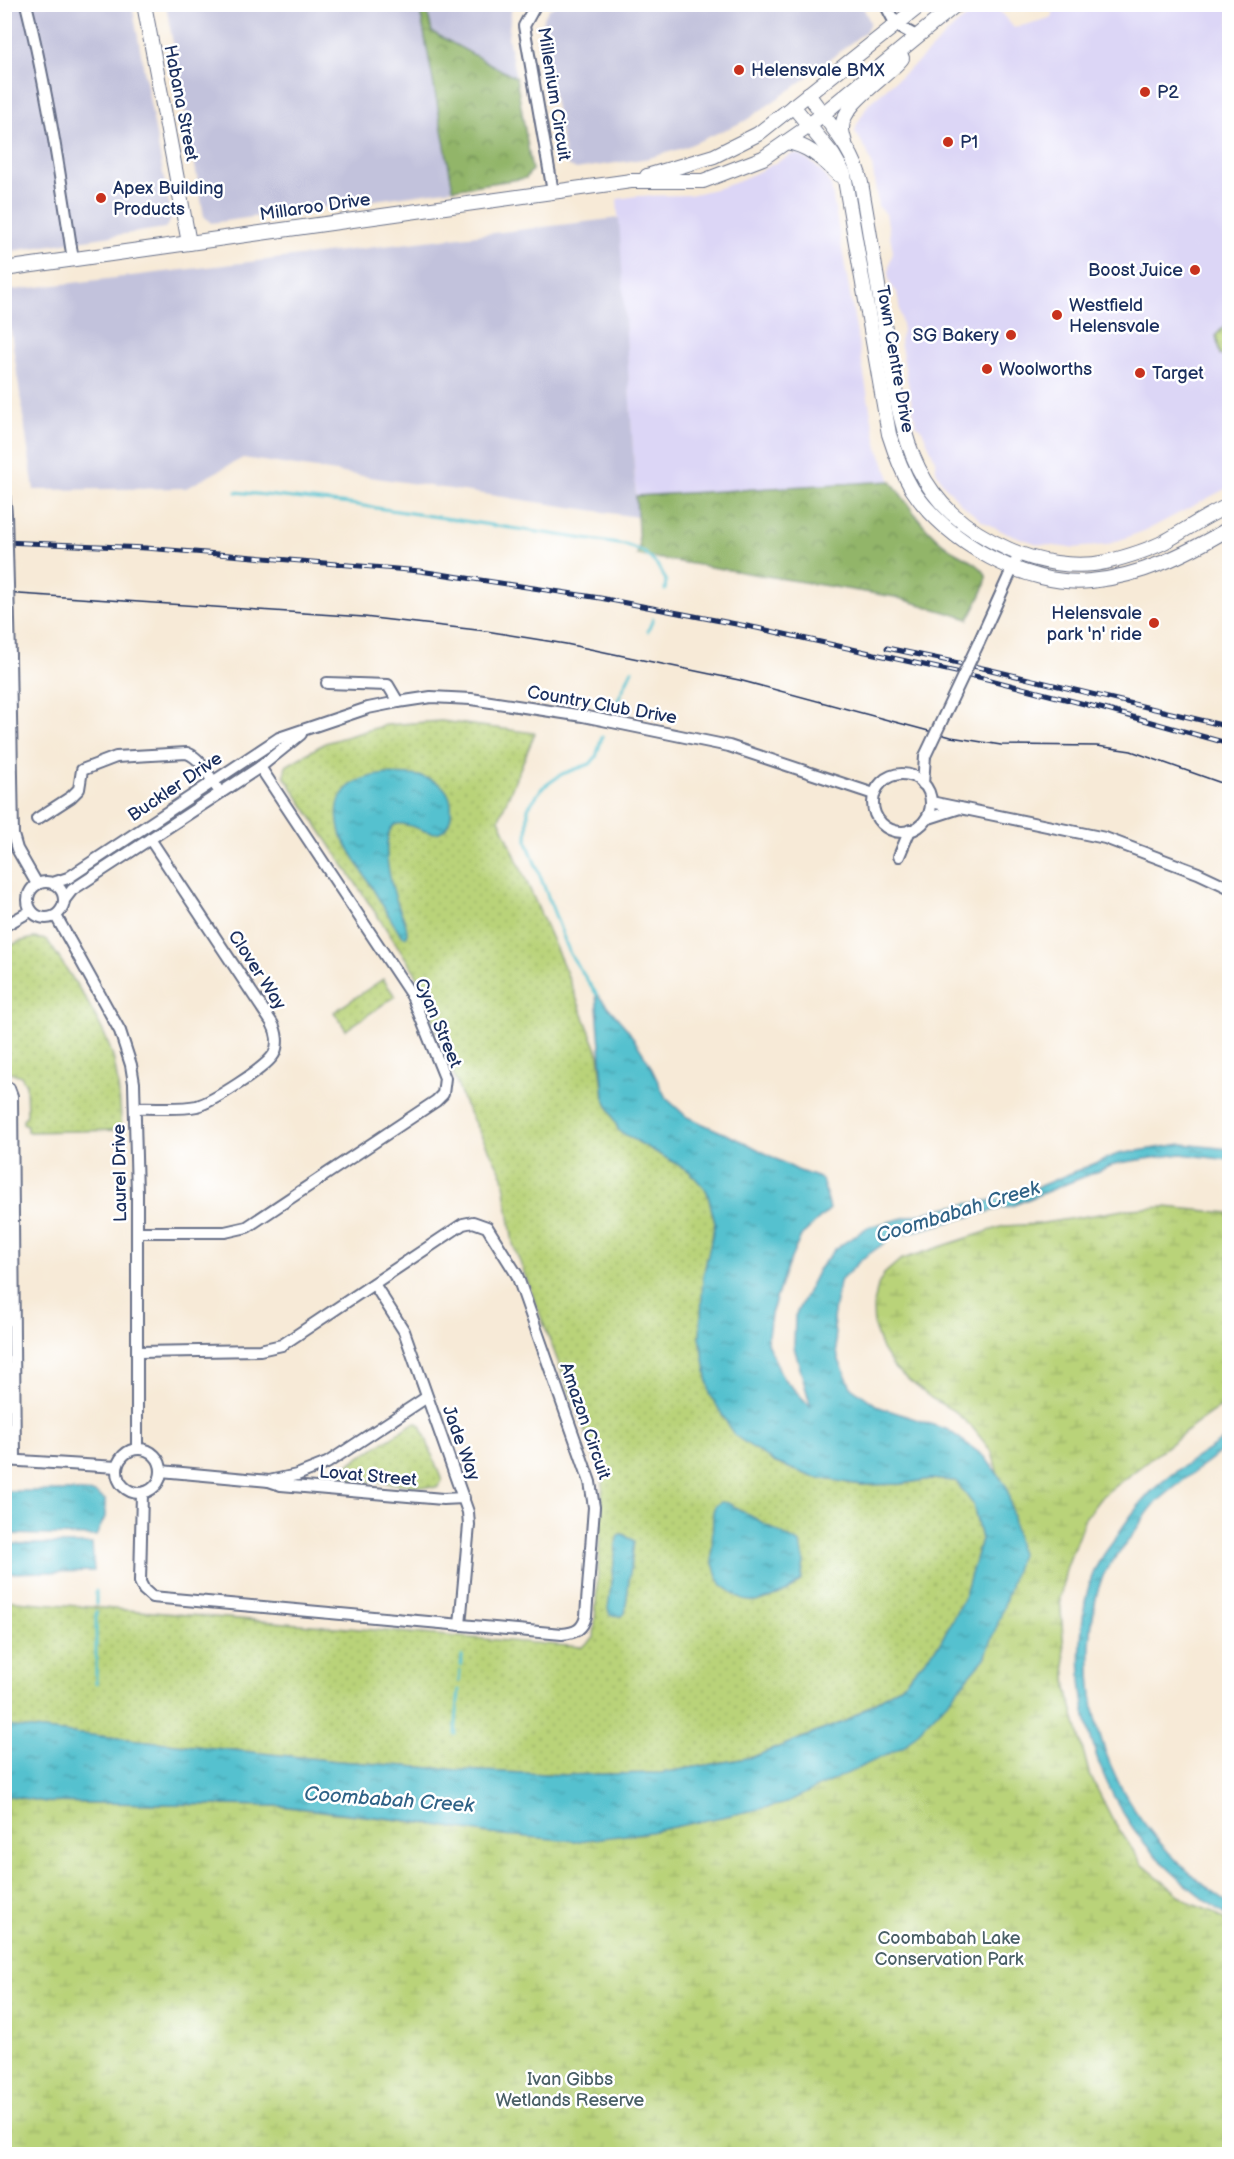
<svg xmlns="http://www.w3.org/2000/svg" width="1234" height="2159" font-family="'Balsamiq Sans',sans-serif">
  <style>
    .built { fill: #dcd6f6 }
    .industrial { fill: #c2c2dc }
    .forest { fill: url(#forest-crowns); stroke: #567264; stroke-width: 1.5 }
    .wetland { fill: url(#wetland-marsh); stroke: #6a816c; stroke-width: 1.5 }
    .park { fill: url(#park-dots); stroke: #6a816c; stroke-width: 1.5 }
    .water { fill: url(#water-ripples); stroke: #387896; stroke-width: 1.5 }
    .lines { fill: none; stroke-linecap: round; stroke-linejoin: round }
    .stream { stroke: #55c1cf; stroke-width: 3 }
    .minor-casing { stroke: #687088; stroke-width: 14 }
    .tertiary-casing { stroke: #687088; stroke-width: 16 }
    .minor { stroke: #fff; stroke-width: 10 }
    .tertiary { stroke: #fff; stroke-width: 14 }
    .tram { stroke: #1b2f5e; stroke-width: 1.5 }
    .rail-casing { stroke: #1b2f5e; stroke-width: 5 }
    .rail { stroke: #fff; stroke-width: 3; stroke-dasharray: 9; stroke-linecap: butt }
    .minor-bridge-casing { stroke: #687088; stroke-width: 14; stroke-linecap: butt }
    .minor-bridge { stroke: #fff; stroke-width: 10 }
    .poi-dot { fill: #c8321e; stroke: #fff; stroke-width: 2 }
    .labels { text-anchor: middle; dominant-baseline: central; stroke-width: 5; stroke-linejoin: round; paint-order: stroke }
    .poi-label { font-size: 18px; fill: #1b2f5e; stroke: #fff; text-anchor: start }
    .street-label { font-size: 18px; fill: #1b2f5e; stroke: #fff }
    .park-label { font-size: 18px; fill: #4a6066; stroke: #fff }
    .water-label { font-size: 20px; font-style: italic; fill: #2f6286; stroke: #fff }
  </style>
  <defs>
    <pattern id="forest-crowns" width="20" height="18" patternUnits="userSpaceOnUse" patternTransform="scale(1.5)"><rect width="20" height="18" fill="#92b569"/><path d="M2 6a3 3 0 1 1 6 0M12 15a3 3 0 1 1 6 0" fill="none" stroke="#76945a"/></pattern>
    <pattern id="wetland-marsh" width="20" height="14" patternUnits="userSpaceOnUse" patternTransform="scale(1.5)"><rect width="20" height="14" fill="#b9d379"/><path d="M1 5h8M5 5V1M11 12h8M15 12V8" fill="none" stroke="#9eb56b"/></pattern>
    <pattern id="park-dots" width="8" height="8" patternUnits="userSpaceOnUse" patternTransform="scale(1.5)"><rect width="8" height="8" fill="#b9d379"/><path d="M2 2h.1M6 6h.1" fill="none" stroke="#9eb56b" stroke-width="1.8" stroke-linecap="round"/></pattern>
    <pattern id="water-ripples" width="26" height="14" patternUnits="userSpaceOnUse" patternTransform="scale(1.5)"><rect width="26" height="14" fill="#55c1cf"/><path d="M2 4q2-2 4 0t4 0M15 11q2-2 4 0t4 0" fill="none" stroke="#469dab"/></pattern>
  </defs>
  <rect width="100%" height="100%" fill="#fff"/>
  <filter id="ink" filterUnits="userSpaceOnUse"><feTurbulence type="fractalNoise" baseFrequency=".0167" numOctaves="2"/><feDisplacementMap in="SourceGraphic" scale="12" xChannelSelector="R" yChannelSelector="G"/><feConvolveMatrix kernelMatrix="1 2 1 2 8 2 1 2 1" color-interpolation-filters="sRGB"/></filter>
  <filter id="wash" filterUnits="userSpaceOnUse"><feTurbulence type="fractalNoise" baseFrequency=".008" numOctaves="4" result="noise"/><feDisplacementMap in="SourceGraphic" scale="24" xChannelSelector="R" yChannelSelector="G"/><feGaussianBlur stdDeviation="1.35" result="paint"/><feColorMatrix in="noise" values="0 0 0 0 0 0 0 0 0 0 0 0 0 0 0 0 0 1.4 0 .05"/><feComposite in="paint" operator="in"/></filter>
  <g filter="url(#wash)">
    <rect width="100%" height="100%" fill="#f7ead7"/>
    <g class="built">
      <path d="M1053 5H1229V487L1149 529 1106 545 1072 548 1038 544 1006 533 982 521 961 504 942 482 936 470V462L922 430 916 425 900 341 903 331 897 292 890 284 888 274 890 262 893 252 886 214 878 206 872 164 866 149 855 132 857 124 869 103 919 61 956 25 970 15 984 10H999L1014 28 1053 17Z"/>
      <path d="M793 154H799L811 162 823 173 831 186 872 420 878 448 891 481 636 496 617 199 637 196 690 195 723 187 742 180Z"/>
    </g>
    <g class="industrial">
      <path d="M559 4 862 5 870 22 866 31 797 85 745 121 683 148 649 158 576 169 569 166 566 160 541 32 543 19 549 9Z"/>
      <path d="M4 5H132L170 211 171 220 165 228 5 252Z"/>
      <path d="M166 5H419L453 189 211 223 204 216Z"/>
      <path d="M426 5H512L508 38 516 78 432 32Z"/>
      <path d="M619 218 637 517 243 458 186 488 34 490 5 291Z"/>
    </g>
    <g class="forest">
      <path d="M419 5H426L432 32 516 78 532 170 526 178 453 189Z"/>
      <path d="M891 481C908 504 925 532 949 548 959 555 984 565 986 576 988 586 973 609 969 619L895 597 637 555 639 548 636 496Z"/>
    </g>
    <path class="wetland" d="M1165 1207 1229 1213V1403L1212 1412 1102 1496 1085 1518 1066 1569 1060 1598 1067 1688 1089 1773 1113 1820 1142 1864 1189 1903 1213 1912 1229 1923V2154H5L4 1795 46 1802 278 1806 578 1841 732 1815 757 1799 999 1479 992 1452 972 1427 954 1411 931 1398 895 1369 882 1349 874 1327 873 1309 878 1285 884 1274 900 1260 1004 1226 1038 1224 1130 1209Z"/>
    <g class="park">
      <path d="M1229 322 1228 334 1229 356 1227 358 1220 355 1216 335Z"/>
      <path d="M441 721 535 733 499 819 565 969 599 1055 604 1097 619 1131 689 1171 707 1191 715 1223 703 1277 773 1462 813 1477 861 1485 901 1484 931 1479 956 1481 973 1504 981 1539 965 1595 940 1643 901 1686 846 1721 753 1757 661 1773 563 1775 459 1770 337 1761 5 1726 4 1600 582 1647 594 1638 603 1479 513 1244 503 1176 465 1105 415 972 284 776 286 766 325 743 386 725Z"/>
      <path d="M34 938 47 940C70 975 101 1017 113 1057 119 1081 120 1106 122 1130L27 1132V1125L23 1123V1119L27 1115 26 1085 21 1076 5 1070V949L18 942Z"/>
      <path d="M383 979 395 996 346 1030 334 1012Z"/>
      <path d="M415 1422 421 1425 442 1481 437 1488 337 1478 338 1471Z"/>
    </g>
    <g class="water">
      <path d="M387 774C399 775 412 774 423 777 430 779 439 782 444 788 454 799 455 826 439 832 424 838 393 807 388 837 384 858 391 885 398 905 402 915 408 925 407 936L404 937 398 931 341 836C329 795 347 778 387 774Z"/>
      <path d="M596 993 628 1030 648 1061 666 1098 687 1117 746 1143 797 1170 822 1179 830 1209 801 1236 785 1272 771 1314 767 1343 783 1378 811 1407 794 1347 795 1316 818 1270 835 1249 868 1227 947 1207 1013 1197 1118 1154 1182 1144 1229 1149V1160L1181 1154 1118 1163 1014 1205 893 1237 862 1259 839 1282 833 1319 838 1358 851 1387 879 1407 948 1430 985 1457 1007 1487 1020 1554 1001 1615 985 1658 955 1693 905 1746 783 1804 650 1832 578 1841 491 1834 410 1821 282 1806 46 1802 5 1795V1726L337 1761 459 1770 563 1775 661 1773 753 1757 846 1721 901 1686 940 1643 965 1595 981 1539 973 1504 956 1481 931 1479 901 1484 861 1485 813 1477 774 1462 734 1435 710 1394 700 1337 703 1277 715 1223 707 1191 689 1171 619 1131 604 1097Z"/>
      <path d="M1229 1436V1445C1206 1464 1181 1481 1158 1501 1147 1511 1139 1526 1131 1537 1122 1549 1111 1561 1104 1574 1095 1592 1091 1625 1090 1645 1085 1757 1140 1841 1229 1904V1918C1194 1892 1158 1864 1133 1828 1096 1775 1077 1709 1081 1644 1082 1619 1085 1591 1095 1569 1100 1559 1107 1550 1113 1542 1123 1526 1135 1509 1148 1495 1170 1472 1203 1454 1229 1436Z"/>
      <path d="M5 1491H72L95 1493 105 1500V1517L96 1536H91L5 1534Z"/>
      <path d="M721 1502 728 1503 800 1544 804 1563 801 1580 788 1591 766 1599 756 1602 743 1600 722 1585 717 1576 712 1560 713 1512 715 1506Z"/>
      <path d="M623 1534 634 1541 625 1613 622 1616 610 1615 608 1609 617 1540 618 1535Z"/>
      <path d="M5 1544H92L94 1571 5 1573Z"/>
    </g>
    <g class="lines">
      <g class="stream">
        <path d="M236 492 350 504 625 545 644 552 657 565 666 580 665 590"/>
        <path d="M648 631 653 619"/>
        <path d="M617 702 632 670"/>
        <path d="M597 995 570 954 527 842 528 808 542 788 562 774 590 764 596 757 602 737"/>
        <path d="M96 1604V1591"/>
        <path d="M96 1611V1683"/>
        <path d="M461 1666 462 1656"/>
        <path d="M459 1681 460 1671"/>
        <path d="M455 1734 459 1690"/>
      </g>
    </g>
  </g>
  <g filter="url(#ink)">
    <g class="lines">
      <defs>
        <g id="minor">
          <path d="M26 4C47 88 60 174 73 260"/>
          <path d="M536 4 524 26 553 192"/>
          <path d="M885 4 896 25 916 36"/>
          <path d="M4 492 6 514"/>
          <path d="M979 642 1019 554"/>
          <path d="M10 656 13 835 17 849 37 884"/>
          <path d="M327 683 388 685 398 702 431 697 471 699 583 716 729 746 874 794"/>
          <circle cx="902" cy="803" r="29"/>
          <path d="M923 784 925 756"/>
          <path d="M931 802 1105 838 1198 873 1230 888"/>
          <path d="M37 819 71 797 79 789 82 770 116 757 187 753C202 759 208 775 217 788"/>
          <path d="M926 819 960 808"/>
          <path d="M899 856 910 830"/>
          <circle cx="46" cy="900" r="18"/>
          <path d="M53 883 68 878 279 738 368 708 398 702"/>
          <path d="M65 899 72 890 260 767 301 734"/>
          <path d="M56 916 120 1031 131 1065 134 1083 137 1194V1448"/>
          <path d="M4 926 31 911"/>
          <path d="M4 1086 9 1088 12 1096 15 1460"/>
          <path d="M136 1108C155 1107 177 1110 197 1106 212 1102 266 1068 274 1054 279 1044 277 1032 272 1023L150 839"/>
          <path d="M137 1232H225L247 1227 436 1101 443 1094 445 1078 412 996 260 767"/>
          <path d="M374 1284 404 1331 468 1512 469 1525 460 1625"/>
          <path d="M138 1352 260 1350 282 1345 463 1224 473 1222 487 1227 517 1275 590 1482 594 1507 586 1616C583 1629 576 1633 562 1634L152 1597 144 1590 140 1582 142 1493"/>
          <circle cx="139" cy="1471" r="22"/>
          <path d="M4 1460 117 1467"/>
          <path d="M161 1471 269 1481 281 1485 443 1499 464 1498"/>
          <path d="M269 1481 297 1475 327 1463 427 1397"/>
        </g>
        <g id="tertiary">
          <path d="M144 4 189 243"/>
          <path d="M808 94C828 123 854 149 861 183 870 234 878 285 886 336 902 432 908 505 1008 549 1036 562 1075 569 1106 562 1126 557 1147 551 1166 541 1187 529 1207 515 1230 505"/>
          <path d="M793 106 833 155 844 174 889 434C895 453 902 472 912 489 946 542 1027 588 1091 581 1142 576 1186 554 1230 528"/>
          <path d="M786 142C809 145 823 160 839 175"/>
          <path d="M845 143C844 139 842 133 842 129 841 103 888 77 902 58"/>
          <path d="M647 176 714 156 758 134 922 4"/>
          <path d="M4 269 631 181H703L763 158 802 131 953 7 960 4"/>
        </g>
      </defs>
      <use href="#minor" class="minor-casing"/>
      <use href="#tertiary" class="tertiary-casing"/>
      <use href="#minor" class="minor"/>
      <use href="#tertiary" class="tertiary"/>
      <path class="tram" d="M4 593 364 617 486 631 566 644 739 680 951 737 1001 745 1097 746 1131 751 1230 786"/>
      <defs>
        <g id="rail">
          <path d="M4 542 146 548 420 571 600 598 757 628 983 678 1104 709 1230 744"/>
          <path d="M887 648 987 669 1230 727"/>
        </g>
      </defs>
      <use href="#rail" class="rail-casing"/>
      <use href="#rail" class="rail"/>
      <defs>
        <g id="minor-bridge">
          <path d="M6 514 10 656"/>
          <path d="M925 756 979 642"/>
        </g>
      </defs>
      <use href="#minor-bridge" class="minor-bridge-casing"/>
      <use href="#minor-bridge" class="minor-bridge"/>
    </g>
  </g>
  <g class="poi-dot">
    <circle cx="739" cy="70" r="6"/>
    <circle cx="1145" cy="92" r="6"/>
    <circle cx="948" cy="142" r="6"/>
    <circle cx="101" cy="198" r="6"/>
    <circle cx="1195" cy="270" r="6"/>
    <circle cx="1057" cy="315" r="6"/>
    <circle cx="1011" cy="335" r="6"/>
    <circle cx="987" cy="369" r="6"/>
    <circle cx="1140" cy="373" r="6"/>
    <circle cx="1154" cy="623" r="6"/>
  </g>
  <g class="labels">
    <g class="poi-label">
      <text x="751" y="70">Helensvale BMX</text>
      <text x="1157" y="92">P2</text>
      <text x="960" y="142">P1</text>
      <text x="113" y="188">Apex Building<tspan x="113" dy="21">Products</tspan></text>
      <text x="1183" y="270" text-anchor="end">Boost Juice</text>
      <text x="1069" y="305">Westfield<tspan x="1069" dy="21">Helensvale</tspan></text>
      <text x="999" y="335" text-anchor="end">SG Bakery</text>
      <text x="999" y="369">Woolworths</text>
      <text x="1152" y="373">Target</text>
      <text x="1142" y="613" text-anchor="end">Helensvale<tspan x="1142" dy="21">park 'n' ride</tspan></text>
    </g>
    <g class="street-label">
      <text transform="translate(554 94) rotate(81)">Millenium Circuit</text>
      <text transform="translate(181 103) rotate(79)">Habana Street</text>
      <text transform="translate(315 207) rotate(-8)">Millaroo Drive</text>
      <text transform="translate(895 359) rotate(80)">Town Centre Drive</text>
      <text transform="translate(602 705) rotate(10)">Country Club Drive</text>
      <text transform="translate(175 787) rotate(-34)">Buckler Drive</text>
      <text transform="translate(257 970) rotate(57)">Clover Way</text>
      <text transform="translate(438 1023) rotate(67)">Cyan Street</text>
      <text transform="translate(120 1173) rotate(-91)">Laurel Drive</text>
      <text transform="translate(585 1421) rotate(71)">Amazon Circuit</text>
      <text transform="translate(461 1443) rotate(70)">Jade Way</text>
      <text transform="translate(368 1476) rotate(5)">Lovat Street</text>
    </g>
    <g class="park-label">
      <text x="949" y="1938">Coombabah Lake<tspan x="949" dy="21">Conservation Park</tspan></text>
      <text x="570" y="2079">Ivan Gibbs<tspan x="570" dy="21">Wetlands Reserve</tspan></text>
    </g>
    <g class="water-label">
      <text transform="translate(958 1212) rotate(-17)">Coombabah Creek</text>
      <text transform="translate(389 1800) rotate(4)">Coombabah Creek</text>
    </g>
  </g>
  <rect width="1234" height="2159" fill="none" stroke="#fff" stroke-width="24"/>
</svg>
